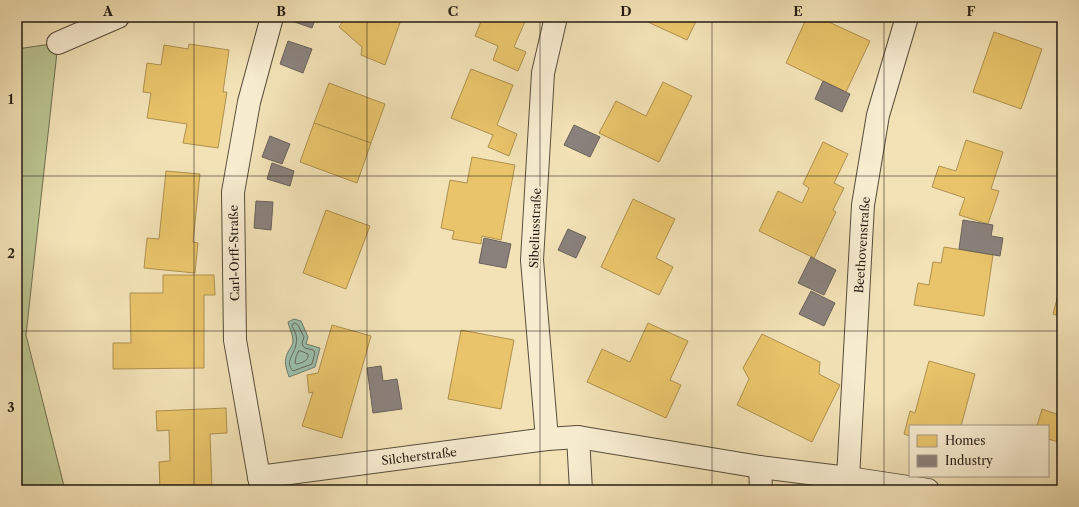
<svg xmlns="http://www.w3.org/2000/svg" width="1079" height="507" font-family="'Libre Caslon Text',serif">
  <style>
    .green { fill: #b9c38f; stroke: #6e6f50 }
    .water { fill: #9bbeac; stroke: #6b7d6e }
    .homes { fill: #e9c46a; stroke: #ae9150 }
    .industry { fill: #8a817c; stroke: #6b625c }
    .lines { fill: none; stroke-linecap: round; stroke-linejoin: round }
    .shore { stroke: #606c5f; stroke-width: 1 }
    .minor-casing { stroke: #584d3b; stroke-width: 24 }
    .minor { stroke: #f7ecd0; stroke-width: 22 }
    .grid { fill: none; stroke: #241b12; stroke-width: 1; stroke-opacity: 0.55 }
    .labels { text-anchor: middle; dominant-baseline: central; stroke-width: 4; stroke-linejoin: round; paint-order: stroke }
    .street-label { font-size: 12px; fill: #241b12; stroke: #f7ecd0 }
    .neatline { fill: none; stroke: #241b12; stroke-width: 1.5 }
    .grid-label { font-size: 13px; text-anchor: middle; font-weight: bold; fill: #241b12 }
  </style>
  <rect width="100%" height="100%" fill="#f2e2b6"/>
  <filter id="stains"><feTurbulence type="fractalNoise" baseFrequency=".005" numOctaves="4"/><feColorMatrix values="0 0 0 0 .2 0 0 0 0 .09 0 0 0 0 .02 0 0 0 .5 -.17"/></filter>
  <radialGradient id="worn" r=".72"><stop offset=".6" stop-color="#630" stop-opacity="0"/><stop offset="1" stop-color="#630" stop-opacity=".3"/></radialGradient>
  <path class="green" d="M58 43 26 335 65 490H17V49Z"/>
  <path class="water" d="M294 319 301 321 308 337 306 344 320 348 315 367 289 377C286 367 283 362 288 352 290 348 293 345 293 341 293 334 289 328 288 322Z"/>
  <g class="homes">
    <path d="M346 17H402L385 65 361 55 362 47 339 27Z"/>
    <path d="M483 17H527L514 47 526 52 518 71 493 60 498 46 475 36Z"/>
    <path d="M637 17H698L687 40Z"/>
    <path d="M807 17H818L870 41 846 92 786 63Z"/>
    <path d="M994 32 1042 49 1021 109 973 92Z"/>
    <path d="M189 44 229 50 223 92H227L218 148 183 143 187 124 147 118 151 93 143 92 147 63 161 65 164 45 188 49Z"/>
    <path d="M471 69 513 85 497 125 517 134 509 156 488 147 493 135 451 118Z"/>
    <path d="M663 82 692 96 659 162 599 133 616 101 646 116Z"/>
    <path d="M329 83 385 104 371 143 314 123Z"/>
    <path d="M314 123 371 143 357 183 300 162Z"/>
    <path d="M966 140 1003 152 991 189 999 191 988 224 959 215 965 198 932 187 939 166 956 171Z"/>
    <path d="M823 142 848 154 834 183 844 188 833 210 836 212 814 258 759 231 778 191 802 203 809 188 803 184Z"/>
    <path d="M472 157 515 165 501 240 482 236 481 244 452 239 454 231 441 228 450 180 467 183Z"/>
    <path d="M166 171 200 174 193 242 198 243 195 273 144 268 147 238 159 239Z"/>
    <path d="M633 199 675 219 656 258 673 267 659 295 601 267Z"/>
    <path d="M326 210 370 226 346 289 303 273Z"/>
    <path d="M944 247 993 255 984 316 914 305 918 283 929 285 933 262 941 263Z"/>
    <path d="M163 275H214L215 295H204V368L113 369V343H131L130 293H163Z"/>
    <path d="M1060 287 1062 288V317L1053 314Z"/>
    <path d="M648 323 688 341 670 380 681 385 666 418 587 382 602 349 630 362Z"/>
    <path d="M332 325 371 336 342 438 302 426 313 392 309 393 307 375 318 373Z"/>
    <path d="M461 330 514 340 501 409 448 399Z"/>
    <path d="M762 334 820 362 819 374 840 385 812 442 737 405 749 379 743 368Z"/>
    <path d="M929 361 975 374 961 426H910V436L904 434 910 411 915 413Z"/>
    <path d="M226 408 227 433 210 434 212 490H160L159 462 170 461 169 430 157 431 156 411Z"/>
    <path d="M1042 409 1062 416V443L1048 439V426H1037Z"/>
  </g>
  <g class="industry">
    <path d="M290 17H316L312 28 289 20Z"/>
    <path d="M288 41 312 49 303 73 280 64Z"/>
    <path d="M823 81 850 94 842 112 815 99Z"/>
    <path d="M574 125 600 137 590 157 564 145Z"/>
    <path d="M270 136 290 144 282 164 262 157Z"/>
    <path d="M272 163 294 171 290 186 267 179Z"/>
    <path d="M256 201 273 202 271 230 254 228Z"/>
    <path d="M963 220 993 225 991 236 1003 238 1000 256 959 249Z"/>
    <path d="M568 229 586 237 576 258 558 250Z"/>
    <path d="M484 238 511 244 506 268 479 263Z"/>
    <path d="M811 257 836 270 824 295 798 283Z"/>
    <path d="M811 291 835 303 824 326 799 314Z"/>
    <path d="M381 366 383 381 397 379 402 409 373 413 367 368Z"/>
  </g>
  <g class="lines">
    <g class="shore">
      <path d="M295 323 298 325 304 337 302 343 303 346 305 348 313 350 315 352 312 364 293 371C284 362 295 354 296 344 298 337 295 332 292 326L293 324Z"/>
      <path d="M299 351H301L308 354C309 361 302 363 296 364L295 363 296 357Z"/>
    </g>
    <defs>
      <g id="minor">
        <path d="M58 43 118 17"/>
        <path d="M578 437 581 490"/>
        <path d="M547 439 532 260 543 73 556 17"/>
        <path d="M760 467 761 490"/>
        <path d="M259 477 547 439 578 437 760 467 848 478 928 490"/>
        <path d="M848 478 863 205 878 115 907 17"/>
        <path d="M262 490 259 477 235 340 233 192 249 102 272 17"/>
      </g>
    </defs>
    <use href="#minor" class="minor-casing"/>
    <use href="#minor" class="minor"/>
  </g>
  <path class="grid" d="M194 17V490M367 17V490M540 17V490M712 17V490M884 17V490M17 176H1062M17 331H1062"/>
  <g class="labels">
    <g class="street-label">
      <text transform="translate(535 228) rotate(-88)">Sibeliusstraße</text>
      <text transform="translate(862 245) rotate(-86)">Beethovenstraße</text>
      <text transform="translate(234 253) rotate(-91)">Carl-Orff-Straße</text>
      <text transform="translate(419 456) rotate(-7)">Silcherstraße</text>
    </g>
  </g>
  <rect width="1079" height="507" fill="none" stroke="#f2e2b6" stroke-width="44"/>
  <rect x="909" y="425" width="140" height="52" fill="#f7ecd0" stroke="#a39884"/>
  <rect x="917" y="435" width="20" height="12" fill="#e9c46a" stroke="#a39884"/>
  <text x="945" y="445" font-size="12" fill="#241b12">Homes</text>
  <rect x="917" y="455" width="20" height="12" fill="#8a817c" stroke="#a39884"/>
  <text x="945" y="465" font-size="12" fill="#241b12">Industry</text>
  <rect x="22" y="22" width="1035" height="463" class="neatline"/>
  <g class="grid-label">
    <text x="108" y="16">A</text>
    <text x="281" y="16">B</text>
    <text x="453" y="16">C</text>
    <text x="626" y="16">D</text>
    <text x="798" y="16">E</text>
    <text x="971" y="16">F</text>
    <text x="11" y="104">1</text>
    <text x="11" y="258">2</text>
    <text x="11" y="412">3</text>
  </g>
  <rect width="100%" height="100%" filter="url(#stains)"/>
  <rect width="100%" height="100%" fill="url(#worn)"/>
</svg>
